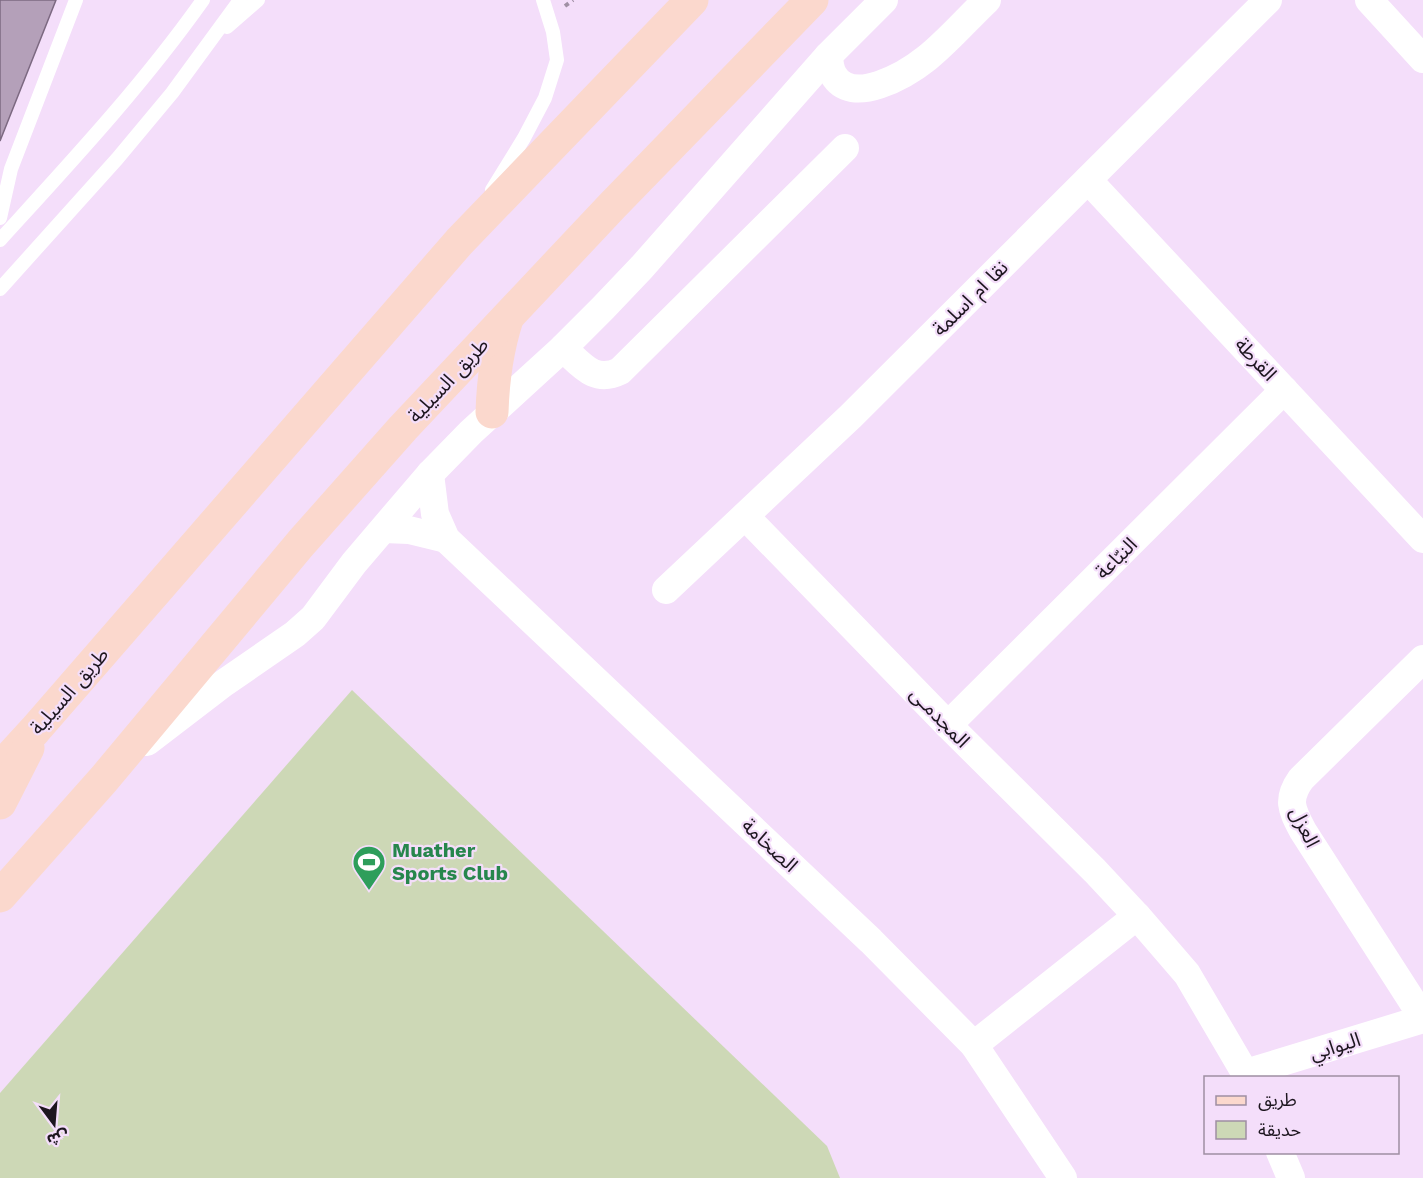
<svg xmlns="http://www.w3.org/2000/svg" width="1423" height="1178" font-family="'Work Sans','Noto Sans Arabic',sans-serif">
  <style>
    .green { fill: #cdd8b6 }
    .building { fill: #b4a0b9; stroke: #7c6981; stroke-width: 1.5 }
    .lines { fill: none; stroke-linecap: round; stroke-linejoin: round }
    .path { stroke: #a090a4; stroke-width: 4; stroke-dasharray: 4.5 4.5; stroke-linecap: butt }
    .service { stroke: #fff; stroke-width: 14 }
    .minor { stroke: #fff; stroke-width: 28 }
    .primary { stroke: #fbd8cd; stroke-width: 33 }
    .labels { text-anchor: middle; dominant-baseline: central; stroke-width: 4.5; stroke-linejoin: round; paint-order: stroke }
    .street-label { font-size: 20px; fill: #1d161f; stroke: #f4defa }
    .leisure-label { font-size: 20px; font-weight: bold; fill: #27864d; stroke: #f4defa; text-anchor: start }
  </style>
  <rect width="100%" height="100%" fill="#f4defa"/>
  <path class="green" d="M352 690 827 1146 840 1178H0V1093Z"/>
  <path class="building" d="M0 0H56L0 141Z"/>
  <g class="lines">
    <path class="path" d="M565 6 573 0"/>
    <g class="service">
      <path d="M227 27 258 0"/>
      <path d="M492 190 524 138 545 98 557 60 553 32 543 0"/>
      <path d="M0 218 11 169 76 0"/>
      <path d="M0 240C71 162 142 86 203 0"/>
      <path d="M0 289 117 159 172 93 240 0"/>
    </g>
    <g class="minor">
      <path d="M1369 0 1423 59"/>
      <path d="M828 56C830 62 830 69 833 74 851 108 907 74 927 58 948 41 967 19 987 0"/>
      <path d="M1088 180 1423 539"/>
      <path d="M563 348C581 364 594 384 620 371L845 148"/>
      <path d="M430 474 435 514 446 539 871 941 974 1045 1063 1178"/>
      <path d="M745 516 948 725 1095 871 1137 916 1187 974 1248 1078"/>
      <path d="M384 529 409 530 446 539"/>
      <path d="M666 590 851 416 1268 0"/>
      <path d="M1423 659 1301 779C1286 800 1292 810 1303 831L1423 1018"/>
      <path d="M948 725 1284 390"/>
      <path d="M147 742 224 683 295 634 313 618 354 563 430 474 471 432 563 348 603 308 642 267 828 56 884 0"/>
      <path d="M974 1045 1137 916"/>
      <path d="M1246 1073 1423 1019"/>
      <path d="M1280 1152 1291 1178"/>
    </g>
    <g class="primary">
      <path d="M492 412C493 380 497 350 507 319"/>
      <path d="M0 768 35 730 459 242 692 0"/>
      <path d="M0 803 28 748"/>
      <path d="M0 896 104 779 301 543 403 428 612 206 812 0"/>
    </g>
  </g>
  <defs>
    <symbol id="stadium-pin" viewBox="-11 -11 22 30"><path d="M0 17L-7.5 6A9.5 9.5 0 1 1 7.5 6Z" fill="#2e9e5b" stroke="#f4defa"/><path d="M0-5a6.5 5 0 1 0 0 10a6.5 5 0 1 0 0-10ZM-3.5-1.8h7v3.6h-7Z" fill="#fff"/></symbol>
  </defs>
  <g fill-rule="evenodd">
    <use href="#stadium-pin" x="350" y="843" width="38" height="52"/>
  </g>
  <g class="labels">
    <g class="street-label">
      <text transform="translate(970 298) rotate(-45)">نقا ام اسلمة</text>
      <text transform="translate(1256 359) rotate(47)">القرطة</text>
      <text transform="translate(448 380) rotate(-47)">طريق السيلية</text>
      <text transform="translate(1116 558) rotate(-45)">النبّاعة</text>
      <text transform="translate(69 691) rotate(-49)">طريق السيلية</text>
      <text transform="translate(940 717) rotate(46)">المجدمـى</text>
      <text transform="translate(1305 827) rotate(64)">العزل</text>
      <text transform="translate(770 845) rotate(43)">الصخامة</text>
      <text transform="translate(1335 1046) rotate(-17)">اليوابي</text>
    </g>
    <g class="leisure-label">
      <text x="392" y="850">Muather<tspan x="392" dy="23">Sports Club</tspan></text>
    </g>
  </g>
  <rect x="1204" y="1076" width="195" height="78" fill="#f4defa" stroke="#9e8ea2" stroke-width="1.5"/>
  <rect x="1216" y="1096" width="30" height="9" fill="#fbd8cd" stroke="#9e8ea2" stroke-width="1.5"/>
  <text x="1258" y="1106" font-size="18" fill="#1d161f">طريق</text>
  <rect x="1216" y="1121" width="30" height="18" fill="#cdd8b6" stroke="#9e8ea2" stroke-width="1.5"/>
  <text x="1258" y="1136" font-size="18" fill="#1d161f">حديقة</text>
  <g transform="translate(54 1124) rotate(164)" stroke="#f4defa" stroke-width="4.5" paint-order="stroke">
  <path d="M0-4.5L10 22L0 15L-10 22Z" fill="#1d161f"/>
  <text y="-9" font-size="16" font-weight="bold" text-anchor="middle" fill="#1d161f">ش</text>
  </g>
</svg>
